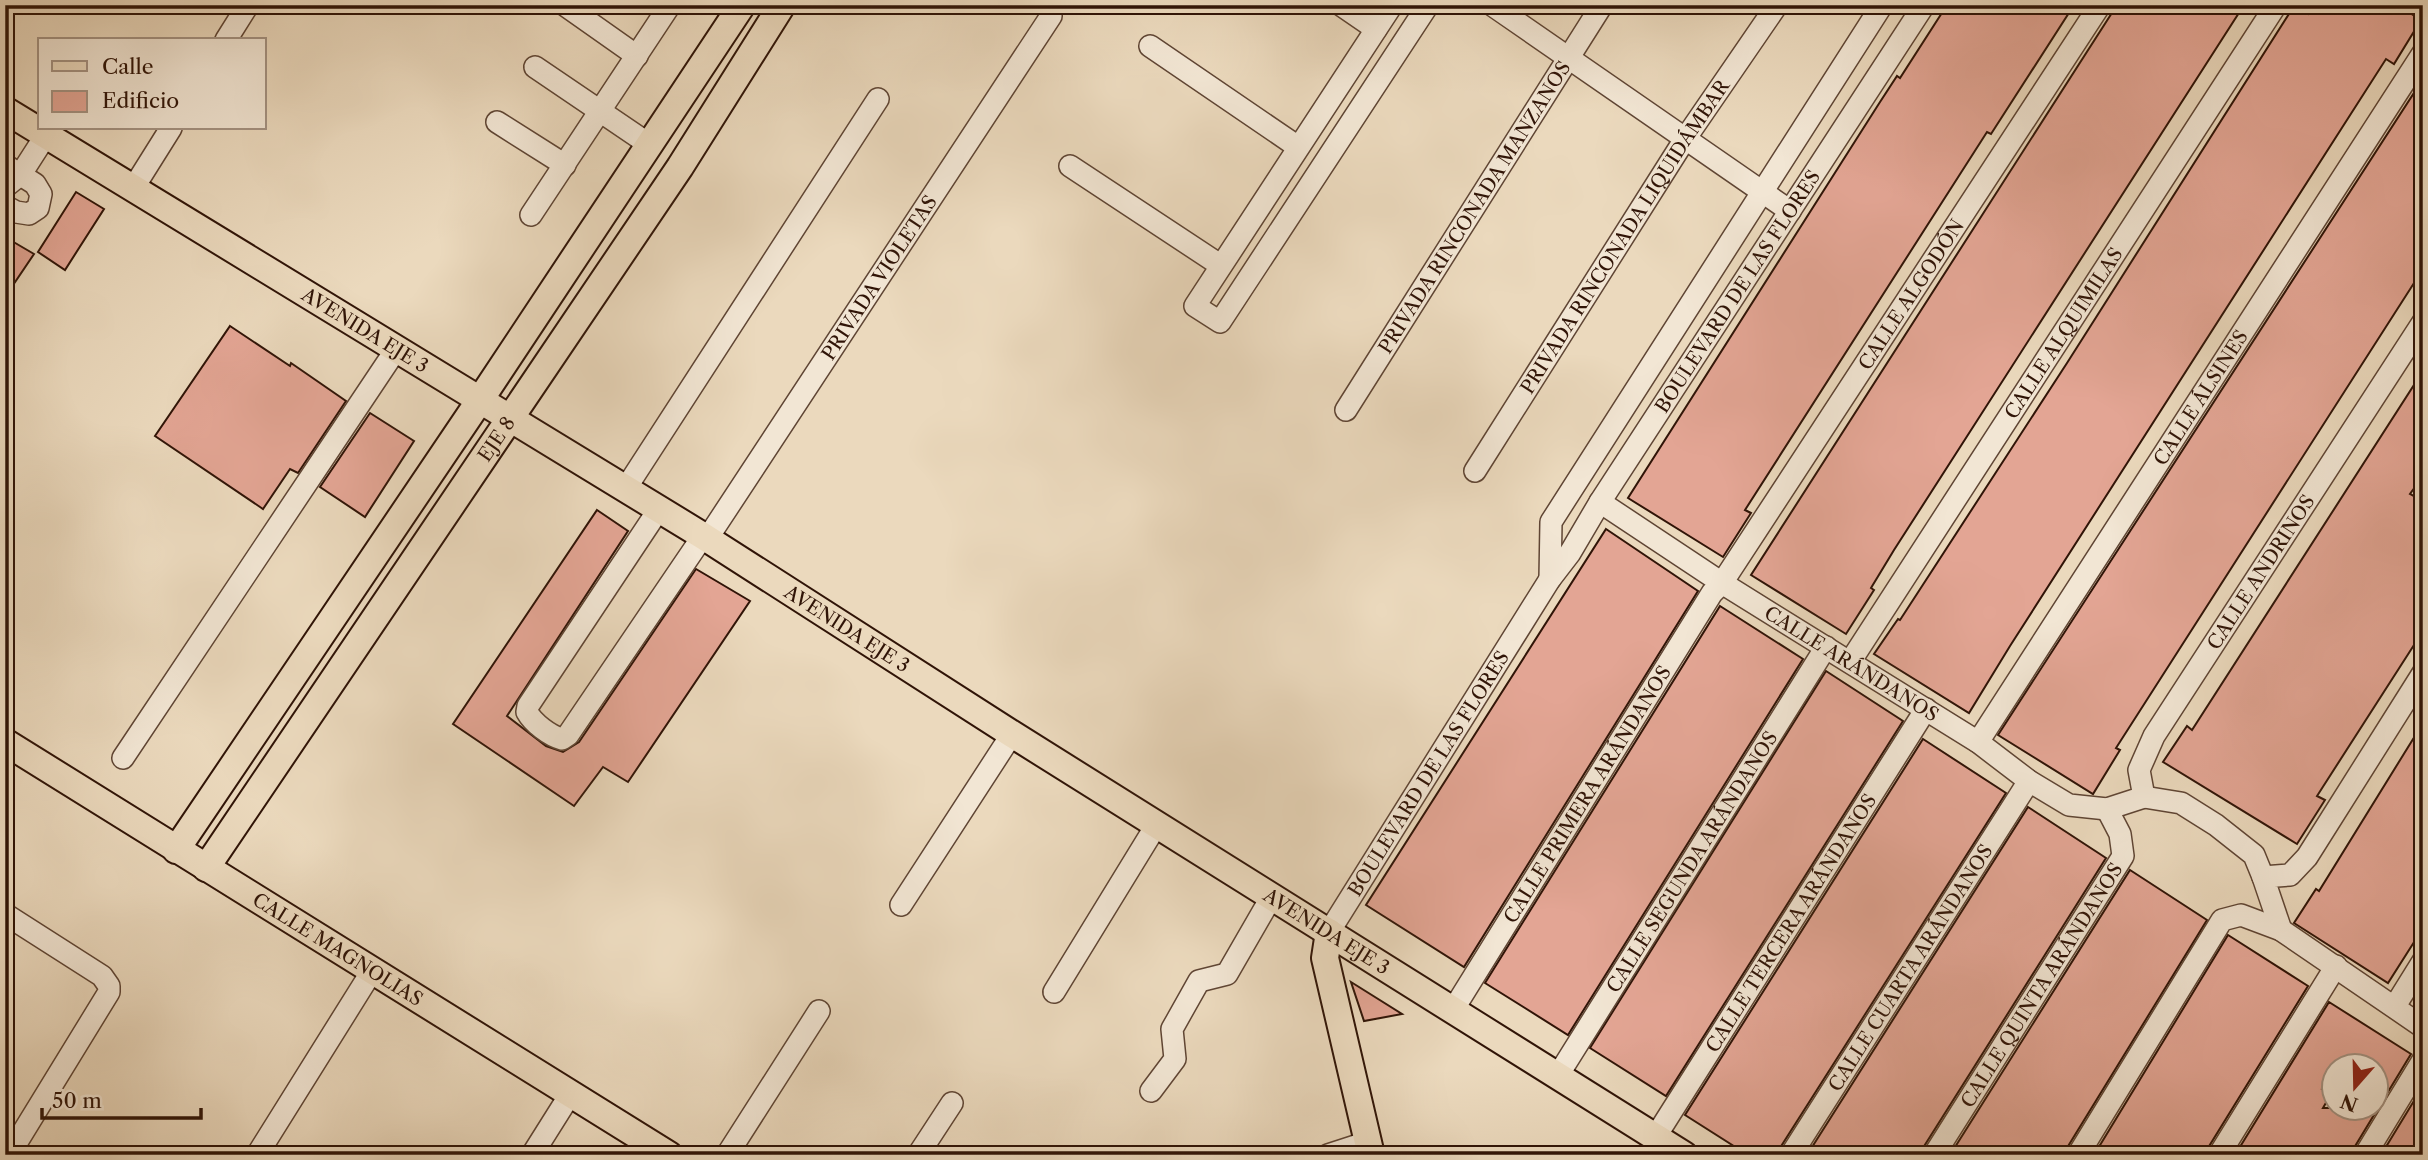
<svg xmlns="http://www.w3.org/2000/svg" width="2428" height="1160" font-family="'Libre Caslon Text',serif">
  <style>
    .building { fill: #e3a594; stroke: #301407; stroke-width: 2; fill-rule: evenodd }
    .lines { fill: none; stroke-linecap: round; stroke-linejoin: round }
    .minor-casing { stroke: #5f4534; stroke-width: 24 }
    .major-casing { stroke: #301407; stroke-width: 30 }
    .minor { stroke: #f2e6d4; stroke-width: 21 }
    .major { stroke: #ebd9bd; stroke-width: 26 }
    .labels { text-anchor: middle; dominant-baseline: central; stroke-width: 5; stroke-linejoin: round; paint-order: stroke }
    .street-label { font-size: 19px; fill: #301407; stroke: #f2e6d4 }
  </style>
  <rect width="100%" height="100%" fill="#ebd9bd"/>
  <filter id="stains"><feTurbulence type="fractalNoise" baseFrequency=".00286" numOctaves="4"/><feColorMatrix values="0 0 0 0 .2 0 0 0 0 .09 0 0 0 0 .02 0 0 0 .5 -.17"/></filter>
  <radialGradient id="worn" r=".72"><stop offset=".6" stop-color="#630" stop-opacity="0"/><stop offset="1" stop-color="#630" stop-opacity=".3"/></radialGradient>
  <g class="building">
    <path d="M1947 5H2074L1991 134 1987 132 1745 510 1751 513 1723 557 1628 498 1880 102 1897 76 1900 78Z"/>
    <path d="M2117 5H2244L1894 550 1871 588 1874 590 1846 634 1751 575Z"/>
    <path d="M2314 5H2397L2421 20 2394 64 2386 59 2010 646 1969 713 1874 654 1898 619 1900 620 2067 363 2294 6 2308 14Z"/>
    <path d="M2423 79V269L2116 748 2120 750 2093 794 1998 735Z"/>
    <path d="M76 192 104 209 65 270 38 252Z"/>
    <path d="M5 237 34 254 5 297Z"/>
    <path d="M230 326 290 366 291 363 346 401 298 473 290 469 263 509 155 436Z"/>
    <path d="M2423 371V476L2410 494 2423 501V631L2317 796 2325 800 2297 844 2163 762 2187 726 2192 730Z"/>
    <path d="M370 413 414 441 365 517 320 487Z"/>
    <path d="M597 510 628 531 507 716 546 746 563 752 579 742 696 569 750 601 628 782 603 767 574 806 453 724Z"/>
    <path d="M1606 529 1698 591 1464 967 1366 905Z"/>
    <path d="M1720 606 1803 659 1568 1035 1485 983Z"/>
    <path d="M1826 671 1903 721 1666 1096 1590 1048Z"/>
    <path d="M2423 723V928L2388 983 2294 923 2316 889 2319 891Z"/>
    <path d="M1923 739 2006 793 1780 1148 1778 1155H1748L1685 1115Z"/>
    <path d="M2028 807 2106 858 1923 1148 1921 1155H1807Z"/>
    <path d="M2130 870 2207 920 2067 1148 2065 1155H1950Z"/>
    <path d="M2228 935 2308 986 2208 1148 2206 1155H2094Z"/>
    <path d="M1351 982 1402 1014 1364 1021Z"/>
    <path d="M2329 1002 2411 1054 2354 1148 2352 1155H2235ZM2334 1066H2376V1108H2323L2331 1094 2322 1089 2334 1072Z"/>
    <path d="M2423 1086V1155H2381Z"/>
  </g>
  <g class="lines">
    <defs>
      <g id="minor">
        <path d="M1341 5 1376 29"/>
        <path d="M1392 5 1195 306 1220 322 1428 5"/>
        <path d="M1492 5 1790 211"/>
        <path d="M566 6 637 56"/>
        <path d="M226 40 248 5"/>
        <path d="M1150 46 1298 147"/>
        <path d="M535 67 650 145"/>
        <path d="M497 122 565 165"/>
        <path d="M5 165 35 184 41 194 38 208 29 214 16 212 5 206"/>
        <path d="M1070 166 1220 265"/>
        <path d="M5 187 21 174 46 135"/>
        <path d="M134 187 171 128"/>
        <path d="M531 215 670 5"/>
        <path id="s1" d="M1346 410 1602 5"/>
        <path id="s2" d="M1475 471 1685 139 1777 5"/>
        <path d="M626 488 878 99"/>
        <path id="s3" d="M1600 502 1722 583 1978 742 2029 781 2069 805 2107 809 2144 797 2139 770 2154 736 2423 322"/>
        <path d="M659 509 528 706 527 712C533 723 550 736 562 739L568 735 703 536"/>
        <path id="s4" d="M707 539 1051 16"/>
        <path d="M1550 579 1551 522 1882 5"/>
        <path id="s5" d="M1850 662 2276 5"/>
        <path id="s6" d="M1978 742 2423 53"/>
        <path d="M123 758 397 348"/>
        <path d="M2144 797 2181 803 2216 825 2254 855 2263 877"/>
        <path d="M901 905 1012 734"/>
        <path d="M5 914 102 976 109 986V992L9 1155"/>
        <path d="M2281 930 2263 877 2290 875 2307 857 2423 673"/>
        <path id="s7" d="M1329 932 1550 579 1570 553 1600 502 1924 5"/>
        <path d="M1054 992 1157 824"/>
        <path d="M2395 1006 2423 961"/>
        <path id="s8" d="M1453 1010 1712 593 1722 583 2100 5"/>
        <path id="s9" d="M1557 1077 1826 647"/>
        <path d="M1151 1091 1175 1059 1172 1029 1199 981 1227 974 1272 896"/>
        <path id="s10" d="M1656 1136 1926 709"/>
        <path d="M257 1155 372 971"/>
        <path d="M532 1155 571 1093"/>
        <path d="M727 1155 819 1011"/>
        <path d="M918 1155 952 1103"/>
        <path d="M1328 1155 1368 1142"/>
        <path id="s11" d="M1791 1155 2029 781"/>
        <path id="s12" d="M1934 1155 2123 856 2120 834 2107 809"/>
        <path d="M2078 1155 2222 920 2241 915 2281 930 2423 1027"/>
        <path d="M2219 1155 2336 966"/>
        <path d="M2365 1155 2423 1060"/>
      </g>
      <g id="major">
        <path id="s13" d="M5 110 703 536 1012 734 1684 1155"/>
        <path id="s14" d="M5 742 669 1155"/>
        <path d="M176 850 480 400 742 5"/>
        <path id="s15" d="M206 868 680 167 782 5"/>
        <path d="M1329 932 1325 958 1371 1155"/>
      </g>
    </defs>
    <use href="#minor" class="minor-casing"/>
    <use href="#major" class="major-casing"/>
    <use href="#minor" class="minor"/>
    <use href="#major" class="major"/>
  </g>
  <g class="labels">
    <g class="street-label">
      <text stroke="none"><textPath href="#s1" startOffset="240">PRIVADA RINCONADA MANZANOS</textPath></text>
      <text stroke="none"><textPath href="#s2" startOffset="278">PRIVADA RINCONADA LIQUIDÁMBAR</textPath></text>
      <text stroke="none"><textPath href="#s4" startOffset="313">PRIVADA VIOLETAS</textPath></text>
      <text stroke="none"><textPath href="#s7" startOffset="760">BOULEVARD DE LAS FLORES</textPath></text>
      <text stroke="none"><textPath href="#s8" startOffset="850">CALLE ALGODÓN</textPath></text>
      <text stroke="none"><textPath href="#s13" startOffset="422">AVENIDA EJE 3</textPath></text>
      <text stroke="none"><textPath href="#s5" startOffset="392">CALLE ALQUIMILAS</textPath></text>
      <text stroke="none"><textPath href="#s6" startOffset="410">CALLE ÁLSINES</textPath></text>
      <text stroke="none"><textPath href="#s15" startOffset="518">EJE 8</textPath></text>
      <text stroke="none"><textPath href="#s3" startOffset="896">CALLE ANDRINOS</textPath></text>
      <text stroke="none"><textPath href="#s13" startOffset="989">AVENIDA EJE 3</textPath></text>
      <text stroke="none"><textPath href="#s3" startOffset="299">CALLE ARÁNDANOS</textPath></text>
      <text stroke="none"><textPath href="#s7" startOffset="187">BOULEVARD DE LAS FLORES</textPath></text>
      <text stroke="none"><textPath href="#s8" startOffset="254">CALLE PRIMERA ARÁNDANOS</textPath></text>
      <text stroke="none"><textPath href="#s9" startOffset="254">CALLE SEGUNDA ARÁNDANOS</textPath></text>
      <text stroke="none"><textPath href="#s10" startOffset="252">CALLE TERCERA ARÁNDANOS</textPath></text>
      <text stroke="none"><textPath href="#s13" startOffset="1556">AVENIDA EJE 3</textPath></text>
      <text stroke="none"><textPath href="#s14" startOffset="392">CALLE MAGNOLIAS</textPath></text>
      <text stroke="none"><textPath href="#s11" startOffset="222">CALLE CUARTA ARÁNDANOS</textPath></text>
      <text stroke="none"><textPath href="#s12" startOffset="201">CALLE QUINTA ARÁNDANOS</textPath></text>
    </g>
  </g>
  <rect width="2428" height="1160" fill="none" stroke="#ebd9bd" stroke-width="28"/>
  <rect x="7" y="7" width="2414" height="1146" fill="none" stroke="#301407" stroke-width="3.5"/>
  <rect x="14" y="14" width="2400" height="1132" fill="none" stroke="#301407" stroke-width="2"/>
  <rect x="38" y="38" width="228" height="91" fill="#f2e6d4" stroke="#a49282" stroke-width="2"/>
  <rect x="52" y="61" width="35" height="10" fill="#ebd9bd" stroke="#a49282" stroke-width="2"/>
  <text x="102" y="74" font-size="21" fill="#301407">Calle</text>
  <rect x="52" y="91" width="35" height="21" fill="#e3a594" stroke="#a49282" stroke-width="2"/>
  <text x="102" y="108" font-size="21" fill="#301407">Edificio</text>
  <g transform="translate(2355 1087) rotate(200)"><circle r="33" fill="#f2e6d4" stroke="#a49282" stroke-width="2"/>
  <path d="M0-5L12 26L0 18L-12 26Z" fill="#8f2418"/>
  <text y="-10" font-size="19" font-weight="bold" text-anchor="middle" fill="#301407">N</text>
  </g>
  <path d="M42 1108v10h159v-10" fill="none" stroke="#301407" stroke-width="3.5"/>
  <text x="52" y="1108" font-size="21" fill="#301407" stroke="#f2e6d4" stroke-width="5" paint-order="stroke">50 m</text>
  <rect width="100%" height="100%" filter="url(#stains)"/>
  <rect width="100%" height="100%" fill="url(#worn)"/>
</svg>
